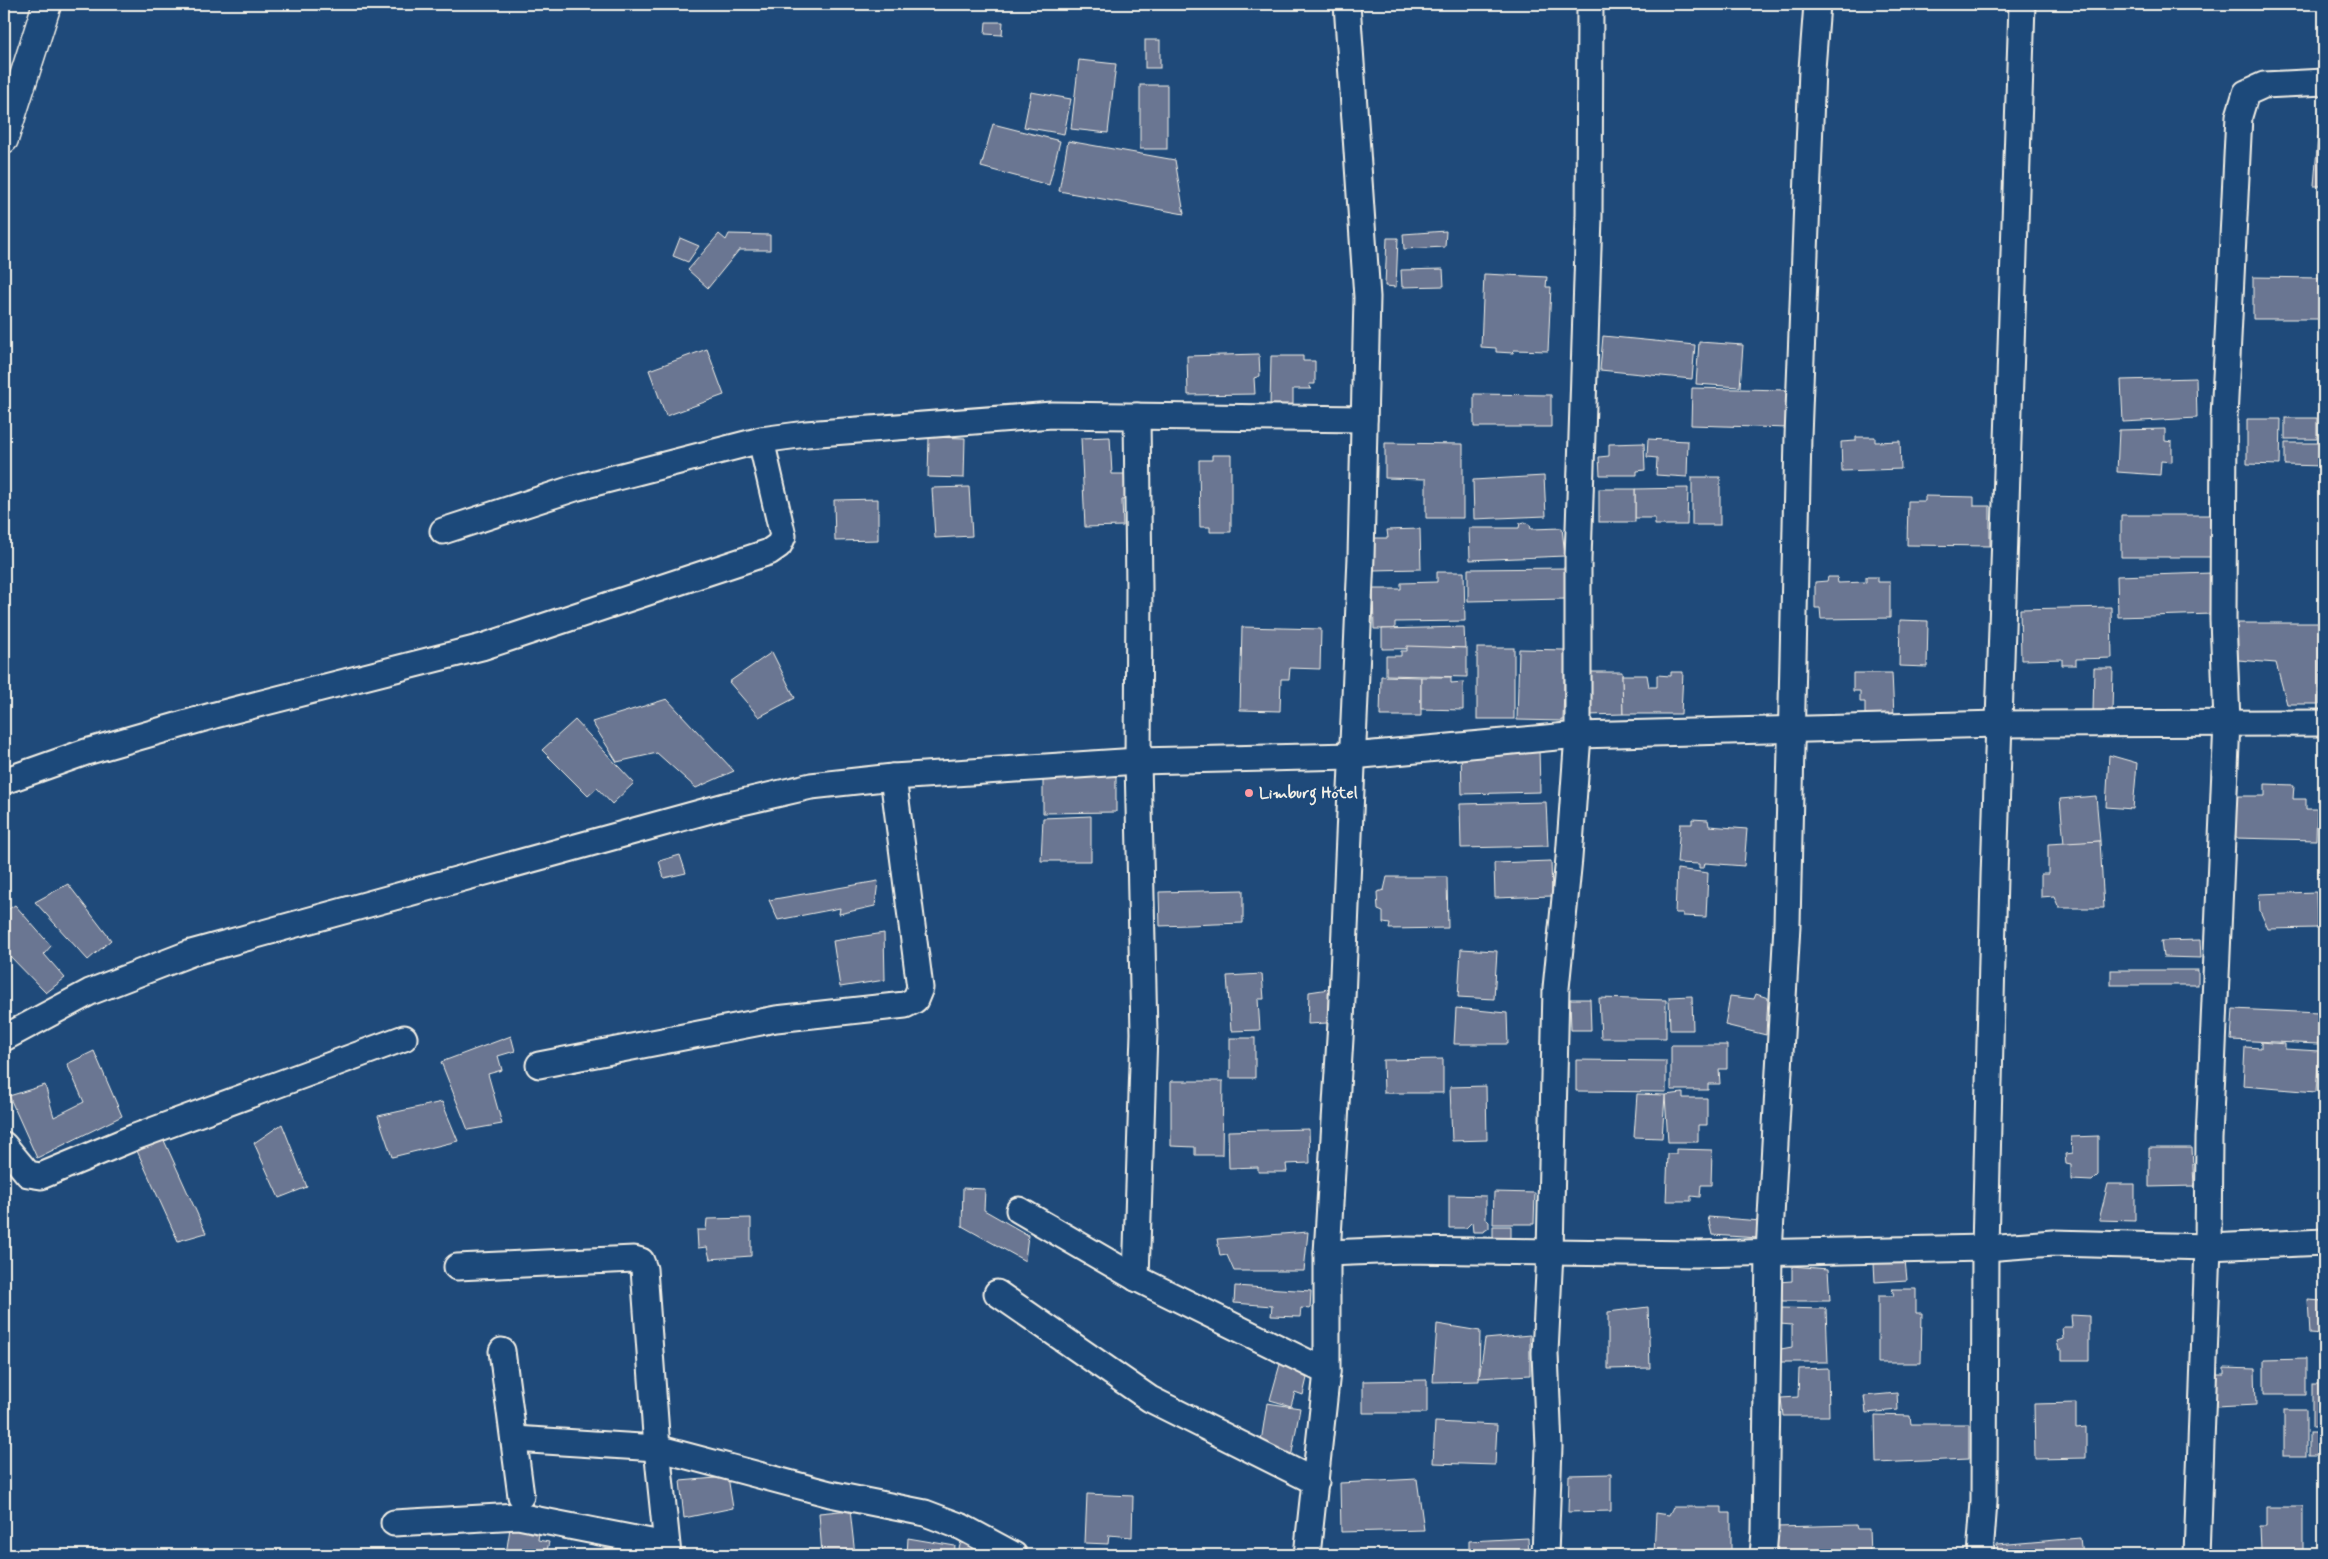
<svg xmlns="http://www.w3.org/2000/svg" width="2328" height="1559" font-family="Mynerve,sans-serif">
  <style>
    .building { fill: #6b7692; stroke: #f4f1e8 }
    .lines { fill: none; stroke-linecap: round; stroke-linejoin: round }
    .minor-casing { stroke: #f4f1e8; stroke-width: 29 }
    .major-casing { stroke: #f4f1e8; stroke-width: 31 }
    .minor { stroke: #1f4a7a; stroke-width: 25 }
    .major { stroke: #1f4a7a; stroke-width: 28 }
    .poi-dot { fill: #ff9aa2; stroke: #1f4a7a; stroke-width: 2 }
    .labels { text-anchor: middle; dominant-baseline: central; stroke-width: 4; stroke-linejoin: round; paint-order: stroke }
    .poi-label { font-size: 16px; font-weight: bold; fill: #f4f1e8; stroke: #1f4a7a; text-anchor: start }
  </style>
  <rect width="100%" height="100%" fill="#1f4a7a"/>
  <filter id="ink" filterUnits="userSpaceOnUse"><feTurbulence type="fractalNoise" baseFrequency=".02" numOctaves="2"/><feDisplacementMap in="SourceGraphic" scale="10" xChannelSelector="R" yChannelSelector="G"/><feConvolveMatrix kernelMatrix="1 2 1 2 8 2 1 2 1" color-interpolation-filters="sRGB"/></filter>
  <g filter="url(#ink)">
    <g class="building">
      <path d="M986 22H1003L1002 35 985 34Z"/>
      <rect x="1145" y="40" width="15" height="28"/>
      <path d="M1079 60 1116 64 1108 133 1071 129Z"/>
      <rect x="1140" y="85" width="27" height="64"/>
      <path d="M1031 92 1071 99 1064 134 1024 127Z"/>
      <path d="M993 124 1060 141 1049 185 981 167Z"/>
      <path d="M2318 136H2324V186H2314Z"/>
      <path d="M1068 141 1175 160 1184 214 1059 191Z"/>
      <path d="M1446 231 1445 247 1404 249 1403 234Z"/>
      <path d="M719 234 726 240 729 234 770 235V250H739L708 288 688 270Z"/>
      <path d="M680 238 699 246 688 262 673 256Z"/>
      <path d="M1387 238H1398L1396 287 1385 286Z"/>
      <path d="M1443 269 1444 286 1402 287 1401 270Z"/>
      <path d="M1484 274 1547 277 1546 287H1551L1548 351 1514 350 1513 353 1496 352V348L1481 347Z"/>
      <path d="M2253 277 2321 278V319H2253Z"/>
      <path d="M1603 336 1695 345 1692 379 1600 370Z"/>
      <path d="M1699 342 1743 345 1740 387 1696 384Z"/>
      <path d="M707 349 724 395 666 416 649 370Z"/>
      <path d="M1259 354 1260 376 1254 378 1255 394 1188 395 1187 356Z"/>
      <path d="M1271 356H1303V361H1315V384H1309L1311 389H1293V408L1270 407Z"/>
      <path d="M2196 378 2197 418 2123 422 2121 380Z"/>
      <path d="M1692 388 1786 390 1788 428 1691 425Z"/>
      <path d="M1474 394 1551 395V427H1474Z"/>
      <path d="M2323 417 2324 466 2285 465V443H2322Z"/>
      <rect x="2285" y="418" width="32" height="21"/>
      <path d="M2247 419H2281L2280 465 2247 464Z"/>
      <path d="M2165 429V441L2172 442V462L2161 461 2160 475 2117 472 2119 430Z"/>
      <path d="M929 437 965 438 964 478 928 477Z"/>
      <path d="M1110 437 1112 474H1126L1127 499 1122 500 1123 526 1085 527 1081 438Z"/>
      <path d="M1856 437H1875V442L1900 441 1901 469 1842 471 1841 442 1856 441Z"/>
      <path d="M1648 439 1688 441 1687 477 1656 475 1657 458 1647 457Z"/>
      <path d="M1385 443 1463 444V518H1426V479L1385 478Z"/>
      <path d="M1644 443 1645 470 1637 471V475H1600L1599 457 1609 456V444Z"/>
      <path d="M1212 455H1231V532H1210V527H1200L1199 460H1212Z"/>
      <path d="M1544 476 1546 516 1474 519 1473 480Z"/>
      <rect x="1692" y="477" width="28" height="48"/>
      <path d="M969 487 972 536 935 538 932 488Z"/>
      <path d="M1688 488 1687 525H1655V518H1635V489Z"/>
      <rect x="1599" y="489" width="36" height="33"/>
      <path d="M1925 496 1974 497V506H1990V546L1907 545 1908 501H1925Z"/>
      <path d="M878 499V540L835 541 834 500Z"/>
      <path d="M2121 515H2215L2214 557H2121Z"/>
      <path d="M1525 522 1530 525 1531 529 1562 528 1565 556 1470 560 1469 528H1519L1520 523Z"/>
      <path d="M1420 529 1421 569 1373 570 1372 538H1388L1387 530Z"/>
      <path d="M1566 568V599L1468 601V569Z"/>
      <path d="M1437 572H1464L1465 621 1395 622V629H1374L1373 589H1401V583L1437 582Z"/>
      <path d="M2212 573 2213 614 2118 617 2117 576Z"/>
      <path d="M1828 577H1837L1838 583 1866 582V577H1878V582H1890V618L1821 619 1820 608H1815V582L1827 581Z"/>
      <path d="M2111 607 2112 658 2076 659V665H2062V659L2021 660 2020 609Z"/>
      <path d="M1900 620 1928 621 1927 667 1899 666Z"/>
      <path d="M2230 623H2320L2319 704H2287L2276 663 2238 660Z"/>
      <path d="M1242 627 1321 629 1320 669 1290 668 1289 679H1281L1280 711 1240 710Z"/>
      <path d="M1464 627 1465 648 1382 649V629Z"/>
      <path d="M1407 646 1467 648V677L1386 675V656H1401V651H1407Z"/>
      <rect x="1477" y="648" width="37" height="71"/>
      <path d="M1519 649 1565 650 1563 721 1517 720Z"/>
      <path d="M772 652 795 698 759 717 729 682Z"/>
      <path d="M2094 668H2113L2112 712H2093Z"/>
      <path d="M1587 672H1622L1623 714 1588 715Z"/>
      <path d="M1671 672H1683L1681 714H1623L1622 675H1647L1649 687H1657V675L1671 676Z"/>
      <path d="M1853 673H1892L1894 716H1865V702H1860V691H1853Z"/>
      <path d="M1381 676 1421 677V716H1380Z"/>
      <path d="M1421 677H1451V683L1463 682V710L1421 709Z"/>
      <path d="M667 699 734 771 696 788 657 753 617 762 592 722Z"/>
      <path d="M575 720 634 783 612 804 597 788 588 796 542 750Z"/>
      <path d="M1539 748 1540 792 1462 794 1461 750Z"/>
      <path d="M2109 755 2137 763 2133 809 2106 807Z"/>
      <path d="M1116 772V812L1043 813V773Z"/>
      <path d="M2265 784 2294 785 2293 799H2306V809H2317L2316 840 2235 838 2236 796H2265Z"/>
      <path d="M2096 796 2100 841 2064 844 2060 799Z"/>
      <path d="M1546 802 1548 846 1461 848 1460 804Z"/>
      <path d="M1091 816V861H1041L1043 818Z"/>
      <path d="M1692 819 1708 820 1709 826 1747 829 1744 866 1705 863 1704 868H1699V864L1677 863 1680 824H1692Z"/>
      <path d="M2100 841 2104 908H2059L2054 896 2041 897V874H2048V844Z"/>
      <path d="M680 855 686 873 664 878 659 861Z"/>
      <path d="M1551 861 1552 896 1495 898 1494 863Z"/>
      <path d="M1677 869 1708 873 1706 917 1683 916V913H1675Z"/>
      <path d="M1387 877H1447L1448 928 1389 929 1390 924 1383 923V912L1378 910 1377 892 1384 890Z"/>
      <path d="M878 881 875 906 839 914 840 908 778 920 769 900Z"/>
      <path d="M68 884 111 940 88 960 35 902Z"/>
      <path d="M1243 890V923L1160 926 1159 892Z"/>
      <path d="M2316 892 2317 928 2268 929 2260 911 2259 894Z"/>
      <path d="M15 905 51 946 44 954 65 978 46 993 4 950V912Z"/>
      <path d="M884 933 885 980 840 987 833 941Z"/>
      <path d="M2200 940 2201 958 2163 957 2161 941Z"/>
      <path d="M1461 949 1497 951 1494 999 1458 997Z"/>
      <rect x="2111" y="970" width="87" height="15"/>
      <path d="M1262 974 1264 999H1258L1260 1030 1231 1031 1227 976Z"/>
      <path d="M1329 989 1327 1023 1308 1024 1309 992Z"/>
      <path d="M1756 994 1768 998 1766 1035 1725 1025 1730 996 1754 999Z"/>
      <path d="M1692 996 1693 1030H1670L1669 997Z"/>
      <path d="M1599 998 1666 1000V1038H1601Z"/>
      <path d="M1570 999H1590L1591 1030H1571Z"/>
      <path d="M1456 1008 1507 1013 1508 1044H1454Z"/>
      <path d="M2233 1009 2319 1013 2318 1044 2231 1040Z"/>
      <path d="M511 1036 515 1051 498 1056 502 1070 488 1074 502 1124 468 1130 441 1062Z"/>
      <rect x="1230" y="1038" width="25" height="40"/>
      <path d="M2261 1042 2285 1044V1049L2319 1051 2316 1092 2243 1086 2245 1047 2261 1048Z"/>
      <path d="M1671 1045H1727V1069H1719L1720 1084H1708V1090H1671Z"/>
      <path d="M94 1051 122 1116 37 1158 9 1096 45 1085 54 1117 84 1102 67 1064Z"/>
      <path d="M1443 1059V1093H1384L1383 1060Z"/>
      <path d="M1576 1060 1666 1061V1092L1576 1091Z"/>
      <path d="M1171 1081H1223L1222 1155H1195V1147L1171 1146Z"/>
      <path d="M1486 1086 1487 1140 1452 1141 1450 1087Z"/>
      <path d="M1683 1093V1098H1707V1125H1698V1142H1668L1665 1095Z"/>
      <path d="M1637 1094 1665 1095 1662 1138 1634 1137Z"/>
      <path d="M442 1102 458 1141 392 1157 378 1116Z"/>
      <path d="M282 1124 307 1187 279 1198 254 1143Z"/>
      <path d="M1309 1129 1310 1163 1286 1164 1287 1172H1258V1167L1229 1168 1228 1131Z"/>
      <path d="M162 1136 206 1233 178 1241 133 1142Z"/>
      <path d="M2098 1136V1175L2092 1181 2071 1180V1164L2066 1163 2065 1154 2072 1153 2071 1137Z"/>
      <path d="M2324 1142V1172H2323Z"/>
      <path d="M2149 1148H2192L2194 1186 2149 1187Z"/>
      <path d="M1676 1149 1712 1150 1711 1185H1701L1700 1197 1691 1196V1201H1666L1668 1154H1676Z"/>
      <path d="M2323 1172 2324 1221 2321 1222Z"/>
      <path d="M2108 1184H2135V1221L2099 1220Z"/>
      <path d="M963 1188 985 1189 984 1210 1028 1235 1025 1261 962 1226Z"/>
      <path d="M1494 1192 1535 1193 1534 1224H1493Z"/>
      <path d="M1449 1195 1486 1196V1219L1489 1222V1228L1483 1232H1473L1472 1222 1466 1228H1449Z"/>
      <path d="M1708 1217 1761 1221 1759 1238 1712 1235Z"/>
      <path d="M751 1218V1256L710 1259 707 1247 698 1248 697 1230H706L707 1219Z"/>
      <path d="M1493 1226H1511V1243L1493 1244Z"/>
      <path d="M1308 1232 1304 1271H1234L1227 1255 1220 1256 1217 1239Z"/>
      <path d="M1905 1260 1907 1280 1875 1282 1874 1263Z"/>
      <path d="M1792 1266 1828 1269 1830 1301H1782L1778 1282 1792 1281Z"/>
      <path d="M1235 1286 1311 1291 1310 1309 1301 1308 1300 1317 1271 1316 1272 1306 1234 1303Z"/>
      <path d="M1892 1289H1916V1313H1922L1921 1363H1878V1296H1894Z"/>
      <path d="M2308 1300 2324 1301V1335L2310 1334Z"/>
      <path d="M1648 1307 1650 1368 1608 1369V1312Z"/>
      <path d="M1780 1308 1826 1309 1828 1362H1780L1781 1349 1792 1347V1325L1780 1324Z"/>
      <path d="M2071 1315 2089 1316V1360H2062V1350H2059L2057 1341 2063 1339 2062 1327H2072Z"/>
      <path d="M1437 1324 1480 1331 1479 1381 1433 1382Z"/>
      <path d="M1530 1335V1375L1479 1378 1485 1339Z"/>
      <path d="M1282 1357 1293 1360 1301 1375 1307 1378 1303 1395 1295 1392 1291 1406 1270 1400Z"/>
      <path d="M2306 1359V1395H2264V1360Z"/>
      <path d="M1828 1368 1829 1416H1783L1781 1398 1798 1397 1799 1369Z"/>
      <path d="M2224 1368 2255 1369 2256 1405 2216 1407 2215 1374H2224Z"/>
      <path d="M1427 1380V1413H1363V1381Z"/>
      <rect x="2312" y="1384" width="12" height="44"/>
      <path d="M1897 1393 1898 1410 1866 1413 1864 1396Z"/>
      <path d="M1267 1403 1300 1408 1291 1458 1261 1442Z"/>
      <path d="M2076 1403V1428L2086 1427V1458L2035 1459 2034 1404Z"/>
      <rect x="2284" y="1410" width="22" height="46"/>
      <path d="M1875 1415 1910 1416 1911 1424H1969V1459L1876 1463Z"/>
      <path d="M1435 1422 1497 1425 1495 1465 1433 1463Z"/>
      <rect x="2309" y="1433" width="15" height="22"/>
      <path d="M1611 1474V1511L1568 1512 1569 1475Z"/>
      <path d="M728 1477 733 1508 684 1518 680 1481Z"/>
      <path d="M1417 1479 1424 1530 1341 1532 1340 1483Z"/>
      <path d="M1087 1494 1133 1496 1132 1537 1109 1535 1108 1544 1085 1543Z"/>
      <path d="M1673 1507H1722V1513H1731V1555H1654L1656 1513 1669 1515Z"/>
      <path d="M2267 1507H2303V1551H2261L2260 1526H2267Z"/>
      <path d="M850 1510 855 1555H822L819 1513Z"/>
      <path d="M511 1522 540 1526 538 1540 549 1542 546 1555 506 1554Z"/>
      <path d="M1856 1525 1857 1529H1869L1870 1555H1777L1776 1527Z"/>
      <path d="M908 1538 955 1546 954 1555H907Z"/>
      <path d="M1528 1538 1529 1555H1469V1541Z"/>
      <path d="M2080 1538 2082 1555H1998L1997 1545Z"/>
      <path d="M961 1542 984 1549 981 1555H957Z"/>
      <path d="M396 1551 409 1555H396Z"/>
    </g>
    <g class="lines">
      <defs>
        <g id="minor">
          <path d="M443 531 575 488 761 440 806 434 1052 415 1364 419"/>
          <path d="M4 781 86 752 215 715 482 647 769 552 779 545 783 536 761 440"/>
          <path d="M4 1038 90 992 191 953 725 806 811 786 893 777 1138 761 1352 756 1578 735 1998 724 2324 723"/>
          <path d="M539 1065 776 1019 905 1005 915 1000 920 988 893 777"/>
          <path d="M4 1145 28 1174 41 1176 135 1137 404 1038"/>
          <path d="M1019 1210 1136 1278 1327 1372"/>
          <path d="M1327 1253 1403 1250 1695 1254 1985 1248 2053 1243 2208 1247 2324 1242"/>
          <path d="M457 1267 634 1259 641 1261 644 1269 657 1448 668 1555"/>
          <path d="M1136 1278 1144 1033 1138 761 1139 589 1137 416"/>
          <path d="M997 1293 1150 1399 1316 1482"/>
          <path d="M502 1351 521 1496"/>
          <path d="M514 1439 657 1448 830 1494 925 1513 962 1527 1014 1555"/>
          <path d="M394 1523 518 1516 666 1545"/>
          <path d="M1307 1555 1327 1372V1253L1341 1022 1361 557 1367 297 1347 4"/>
          <path d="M1545 1555 1549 1447 1545 1353 1550 1252 1556 988 1569 858 1578 735V560L1589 217 1590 4"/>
          <path d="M1763 1555 1765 1532 1769 1253 1787 925 1798 437 1812 69 1817 4"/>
          <path d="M1980 1555 1984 1502 1985 1248 1994 877 2022 4"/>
          <path d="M2197 1555 2208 1247 2209 1139 2227 722 2223 619 2224 418 2239 116 2246 93 2264 85 2324 82"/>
        </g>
        <path id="major" d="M4 139 47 4"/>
      </defs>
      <use href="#minor" class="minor-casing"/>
      <use href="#major" class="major-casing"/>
      <use href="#minor" class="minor"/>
      <use href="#major" class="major"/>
    </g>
  </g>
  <circle class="poi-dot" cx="1249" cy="793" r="5"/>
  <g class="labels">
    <g class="poi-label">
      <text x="1259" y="793">Limburg Hotel</text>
    </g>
  </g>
  <rect width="2328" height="1559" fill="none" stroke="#1f4a7a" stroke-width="20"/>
  <rect x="10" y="10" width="2308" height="1539" fill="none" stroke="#f4f1e8" stroke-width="2" filter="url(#ink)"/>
</svg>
